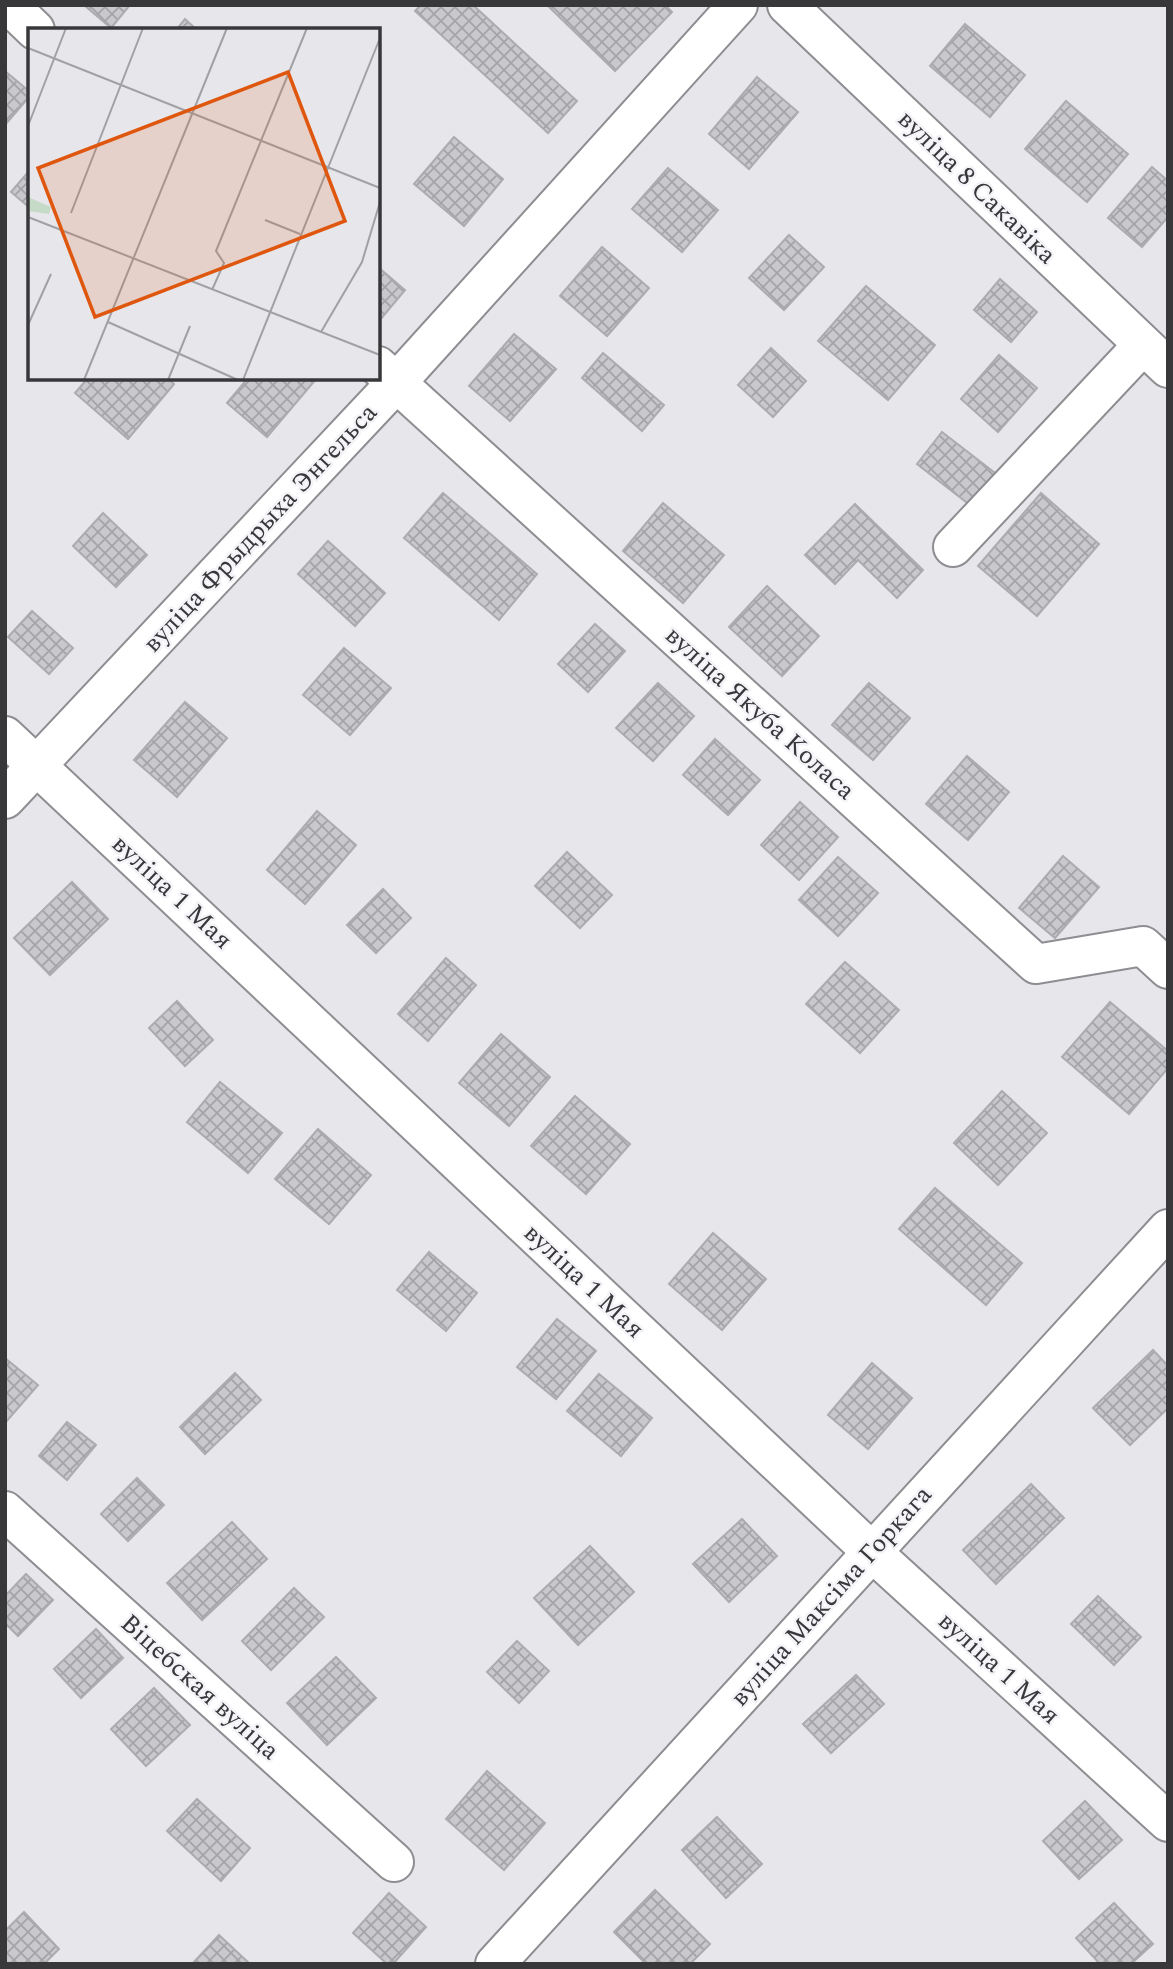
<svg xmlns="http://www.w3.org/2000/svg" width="1173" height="1969" font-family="Spectral,serif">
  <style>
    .building { fill: url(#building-cross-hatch); stroke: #acabaf; stroke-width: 2 }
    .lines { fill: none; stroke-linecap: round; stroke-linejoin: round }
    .minor-casing { stroke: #8e8d91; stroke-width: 42 }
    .minor { stroke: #fff; stroke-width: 38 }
    .labels { text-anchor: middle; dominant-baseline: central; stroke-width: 5; stroke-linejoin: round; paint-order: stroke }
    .street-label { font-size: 26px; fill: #38383a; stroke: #f4f4f8 }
    .inset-road { fill: none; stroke: #a1a0a4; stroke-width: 2 }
    .view { fill: #df570e; fill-opacity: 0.15; stroke: #df570e; stroke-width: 3.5 }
    .inset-edge { fill: none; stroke: #38383a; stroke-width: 3.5 }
  </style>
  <defs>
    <pattern id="building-cross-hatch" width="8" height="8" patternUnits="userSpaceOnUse" patternTransform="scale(1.75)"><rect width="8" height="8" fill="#c9c8cd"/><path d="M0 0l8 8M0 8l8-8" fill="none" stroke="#a4a3a7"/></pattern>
  </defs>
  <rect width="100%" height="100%" fill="#e7e6eb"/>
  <g class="building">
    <path d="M84 5H130L111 28Z"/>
    <path d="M421 5H473L577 101 548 133 415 11Z"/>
    <path d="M547 5H665L672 12 615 71Z"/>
    <path d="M185 19 197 30H176Z"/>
    <path d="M965 24 1025 75 990 117 930 66Z"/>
    <path d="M5 71 30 92V96L5 125Z"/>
    <path d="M757 77 798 112 749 169 709 134Z"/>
    <path d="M1066 101 1128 154 1087 202 1025 149Z"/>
    <path d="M454 137 503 179 464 226 414 184Z"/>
    <path d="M1152 167 1168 181V217L1142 247 1108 218Z"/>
    <path d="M668 168 718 210 682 252 632 209Z"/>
    <path d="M30 170V208L11 192Z"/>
    <path d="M789 235 824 267 784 310 749 278Z"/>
    <path d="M602 247 649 288 607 336 560 296Z"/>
    <path d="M378 267 405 290 380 320 378 319Z"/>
    <path d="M1000 279 1037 312 1011 342 974 310Z"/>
    <path d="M866 286 935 345 888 400 818 341Z"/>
    <path d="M514 334 556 369 510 421 469 386Z"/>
    <path d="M771 348 806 381 773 417 738 385Z"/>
    <path d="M603 353 664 405 642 431 582 378Z"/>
    <path d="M999 355 1037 388 998 432 961 399Z"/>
    <path d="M88 378H167L174 384 128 439 75 393Z"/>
    <path d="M248 378H317L267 437 227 403Z"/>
    <path d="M942 432 995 473 970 505 917 464Z"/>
    <path d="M443 493 537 574 499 620 404 538Z"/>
    <path d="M1041 493 1099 544 1037 616 978 566Z"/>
    <path d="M663 503 724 555 683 603 623 551Z"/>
    <path d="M855 504 923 570 897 598 858 560 835 584 805 555Z"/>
    <path d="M103 513 147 555 116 587 73 546Z"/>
    <path d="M328 541 385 593 355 626 298 574Z"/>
    <path d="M767 586 819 636 782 676 729 627Z"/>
    <path d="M32 611 73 648 49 674 8 637Z"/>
    <path d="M595 624 625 651 588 692 558 664Z"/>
    <path d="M344 648 391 688 350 735 303 695Z"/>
    <path d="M658 683 694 716 653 761 616 728Z"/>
    <path d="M869 683 910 718 873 760 832 725Z"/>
    <path d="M185 702 227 738 177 797 134 760Z"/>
    <path d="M715 739 760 780 728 815 683 775Z"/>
    <path d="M967 756 1009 792 968 840 926 804Z"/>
    <path d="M800 802 838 837 799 880 761 845Z"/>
    <path d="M317 811 356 845 305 904 267 870Z"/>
    <path d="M567 852 612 895 580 928 535 886Z"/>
    <path d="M1063 856 1099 887 1055 938 1019 908Z"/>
    <path d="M838 857 878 893 838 936 799 900Z"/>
    <path d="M72 882 108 919 50 975 14 938Z"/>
    <path d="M383 889 411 918 376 953 347 925Z"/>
    <path d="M446 958 476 985 428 1041 398 1014Z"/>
    <path d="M845 962 899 1010 860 1053 806 1004Z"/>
    <path d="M177 1001 213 1040 185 1066 149 1028Z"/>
    <path d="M1110 1002 1168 1051V1068L1129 1114 1062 1057Z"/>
    <path d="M501 1034 550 1077 509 1126 459 1083Z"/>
    <path d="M220 1082 282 1133 248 1173 187 1122Z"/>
    <path d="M1002 1091 1047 1133 998 1185 954 1143Z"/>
    <path d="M575 1096 630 1144 586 1194 531 1146Z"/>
    <path d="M318 1129 371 1175 329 1224 275 1179Z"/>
    <path d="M935 1188 1022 1263 986 1305 899 1229Z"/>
    <path d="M713 1233 766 1279 722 1330 669 1284Z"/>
    <path d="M429 1252 477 1293 446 1331 397 1290Z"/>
    <path d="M557 1319 596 1351 556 1399 517 1367Z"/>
    <path d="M1153 1350 1168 1366V1408L1130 1445 1093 1408Z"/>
    <path d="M5 1358 38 1385 5 1423Z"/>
    <path d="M872 1363 912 1398 868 1449 828 1415Z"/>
    <path d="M235 1373 261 1400 205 1454 180 1427Z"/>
    <path d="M599 1374 652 1418 621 1456 567 1411Z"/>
    <path d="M67 1422 96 1445 67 1480 39 1456Z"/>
    <path d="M137 1478 164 1505 128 1541 101 1514Z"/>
    <path d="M1031 1484 1064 1518 996 1584 963 1550Z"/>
    <path d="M742 1519 777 1556 729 1602 693 1564Z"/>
    <path d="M232 1522 267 1559 202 1620 167 1583Z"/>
    <path d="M590 1546 634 1592 578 1645 534 1598Z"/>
    <path d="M26 1574 53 1600 18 1636 5 1623V1596Z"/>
    <path d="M294 1588 324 1617 271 1670 242 1641Z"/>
    <path d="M1098 1596 1141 1637 1114 1665 1071 1624Z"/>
    <path d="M96 1629 123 1658 81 1698 54 1669Z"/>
    <path d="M517 1641 549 1671 519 1703 487 1672Z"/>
    <path d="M336 1657 376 1698 327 1745 287 1703Z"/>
    <path d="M856 1675 884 1704 831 1753 803 1724Z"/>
    <path d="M154 1688 190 1725 146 1766 111 1729Z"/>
    <path d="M487 1771 545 1823 504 1870 446 1819Z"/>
    <path d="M197 1799 250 1848 221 1881 167 1831Z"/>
    <path d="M1085 1801 1122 1840 1079 1879 1043 1841Z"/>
    <path d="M717 1817 762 1864 726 1898 682 1850Z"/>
    <path d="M655 1890 710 1944 690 1964H646L614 1932Z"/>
    <path d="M389 1893 426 1927 393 1964H387L353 1933Z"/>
    <path d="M1114 1903 1153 1944 1131 1964H1100L1076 1938Z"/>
    <path d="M24 1912 59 1949 44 1964H5V1931Z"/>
    <path d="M219 1935 250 1964H192Z"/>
  </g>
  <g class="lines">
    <defs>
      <g id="minor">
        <path d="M9 5 35 30"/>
        <path d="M787 5 1168 368"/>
        <path d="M378 366 1036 964 1143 946 1168 969"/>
        <path d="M953 547 1143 345"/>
        <path d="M5 736 872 1552 1168 1822"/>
        <path d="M5 799 396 383 738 5"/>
        <path d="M5 1511 394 1862"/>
        <path d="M495 1964 1168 1229"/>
      </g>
    </defs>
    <use href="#minor" class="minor-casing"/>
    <use href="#minor" class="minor"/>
  </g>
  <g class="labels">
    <g class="street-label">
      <text transform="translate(977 187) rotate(44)">вуліца 8 Сакавіка</text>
      <text transform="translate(260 528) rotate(-47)">вуліца Фрыдрыха Энгельса</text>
      <text transform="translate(760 713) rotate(42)">вуліца Якуба Коласа</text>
      <text transform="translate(172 892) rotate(43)">вуліца 1 Мая</text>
      <text transform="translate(584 1281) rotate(43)">вуліца 1 Мая</text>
      <text transform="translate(831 1596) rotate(-48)">вуліца Максіма Горкага</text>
      <text transform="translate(999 1668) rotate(42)">вуліца 1 Мая</text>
      <text transform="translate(200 1687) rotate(42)">Віцебская вуліца</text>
    </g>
  </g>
  <g transform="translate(28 28)">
    <rect width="352" height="352" fill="#e7e6eb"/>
    <path d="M0 169 23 179 21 186 0 183Z" fill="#c6dbc7"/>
    <path class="inset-road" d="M0 20 352 160M0 98 38 0M43 185 115 0M0 189 352 327M237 192 272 206M184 262 196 235 188 223 279 0M80 294 210 352M0 297 23 246M293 304 334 234 352 174M56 352 199 0M140 352 162 298M215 352 352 10"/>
    <path class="view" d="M260 44 317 193 67 289 10 140Z"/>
    <rect width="352" height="352" class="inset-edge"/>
  </g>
  <rect width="1173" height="1969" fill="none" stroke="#38383a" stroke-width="14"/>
</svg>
